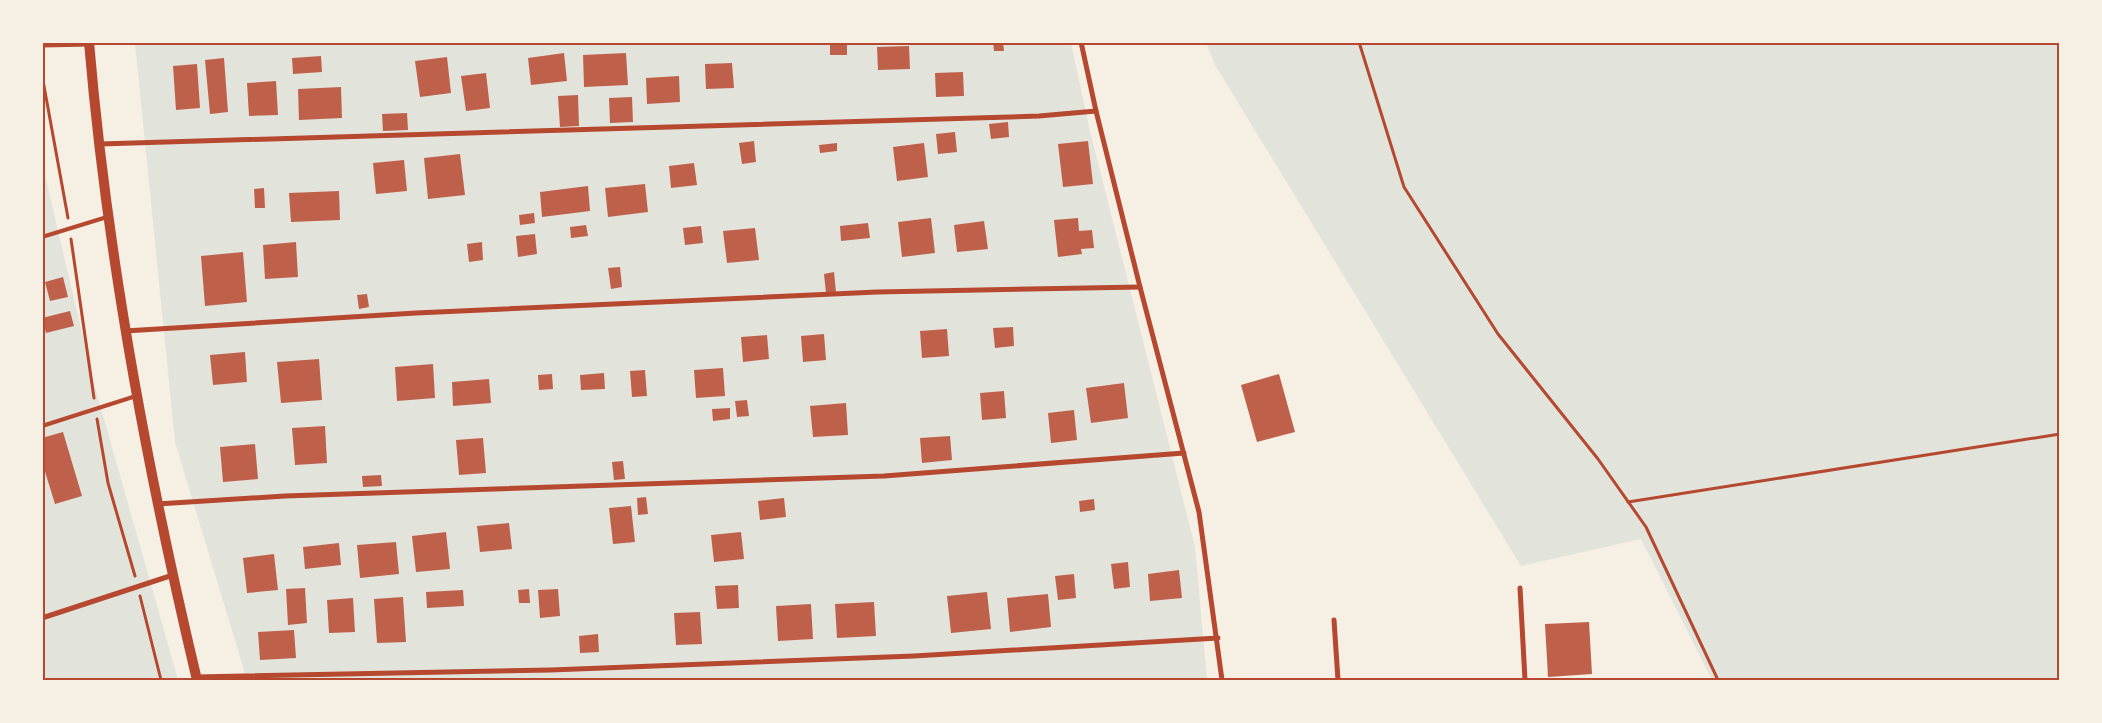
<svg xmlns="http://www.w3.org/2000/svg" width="2102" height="723" font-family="Ubuntu,sans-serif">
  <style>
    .green { fill: #e2e4dc }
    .building { fill: #bf614a }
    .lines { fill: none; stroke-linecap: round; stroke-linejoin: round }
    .path { stroke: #b5482f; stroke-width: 3 }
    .service { stroke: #b5482f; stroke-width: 4 }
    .minor { stroke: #b5482f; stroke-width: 5 }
    .secondary { stroke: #b5482f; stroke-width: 10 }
    .neatline { fill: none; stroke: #b5482f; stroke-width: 2 }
  </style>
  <rect width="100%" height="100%" fill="#f6efe4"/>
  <g class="green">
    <path d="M135 43H1071L1089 127 1195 547 1207 680H247L175 442Z"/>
    <path d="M1206 43H2059V680H1712L1641 539 1521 566 1215 65Z"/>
    <path d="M42 162 93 380 178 680H43Z"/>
  </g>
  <g class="building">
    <path d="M993 42H1003L1004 51H994Z"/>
    <path d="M847 44V55H830V45Z"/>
    <path d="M909 46 910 69 878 70 877 47Z"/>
    <path d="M564 53 567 81 531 85 528 58Z"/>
    <path d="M626 53 628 85 584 87 583 55Z"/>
    <path d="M321 56 322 72 293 74 292 58Z"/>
    <path d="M447 57 451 93 420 97 415 61Z"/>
    <path d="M224 58 228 112 210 114 205 60Z"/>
    <path d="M732 63 734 88 706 89 705 64Z"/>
    <path d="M197 64 200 108 176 110 173 66Z"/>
    <path d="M963 72 964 96 936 97 935 73Z"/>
    <path d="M486 73 490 108 466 111 461 76Z"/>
    <path d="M679 76 680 102 647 104 646 78Z"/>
    <path d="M276 81 278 115 249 116 247 83Z"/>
    <path d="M341 87 342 118 299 120 298 89Z"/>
    <path d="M578 95 579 126 560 127 558 96Z"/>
    <path d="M632 97 633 122 610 123 609 98Z"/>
    <path d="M407 113 408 130 383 131 382 114Z"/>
    <path d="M1008 122 1009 137 991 139 989 124Z"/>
    <path d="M955 132 957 152 938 154 936 134Z"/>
    <path d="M754 141 756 162 742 164 739 143Z"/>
    <path d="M1088 141 1093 184 1063 187 1058 144Z"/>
    <path d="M837 143V151L820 153 819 145Z"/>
    <path d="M924 143 928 177 897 181 893 147Z"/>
    <path d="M460 154 465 195 428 199 424 158Z"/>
    <path d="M404 160 407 191 376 194 373 163Z"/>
    <path d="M694 163 697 185 671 188 669 166Z"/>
    <path d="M645 184 648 212 608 217 605 188Z"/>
    <path d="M588 186 590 211 542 217 540 192Z"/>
    <path d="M264 188 265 208H255L254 189Z"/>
    <path d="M339 191 340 220 291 222 289 193Z"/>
    <path d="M534 213 535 223 520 225 519 215Z"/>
    <path d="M931 218 935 253 902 257 898 222Z"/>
    <path d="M1078 218 1079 231 1092 230 1094 248 1081 249 1082 254 1058 257 1054 220Z"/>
    <path d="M984 221 988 249 957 252 954 225Z"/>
    <path d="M868 223 870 238 841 241 840 226Z"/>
    <path d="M586 225 588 236 571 238 570 227Z"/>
    <path d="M701 226 703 243 685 245 683 228Z"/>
    <path d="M755 228 759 260 727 263 723 231Z"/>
    <path d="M535 234 537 254 518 257 516 236Z"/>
    <path d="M296 242 298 277 265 279 263 245Z"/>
    <path d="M482 242 483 260 469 262 467 244Z"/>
    <path d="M243 252 247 302 205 306 201 256Z"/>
    <path d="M620 267 622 287 611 289 608 268Z"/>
    <path d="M834 272 836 292 826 293 824 274Z"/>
    <path d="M63 277 68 297 50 301 45 282Z"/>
    <path d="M367 294 369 307 359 309 357 295Z"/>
    <path d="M70 311 74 326 46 333 42 318Z"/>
    <path d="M1013 327 1014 346 995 348 993 328Z"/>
    <path d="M947 329 949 356 922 358 920 331Z"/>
    <path d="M824 334 826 360 803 362 801 336Z"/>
    <path d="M767 335 769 359 743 362 741 337Z"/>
    <path d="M245 352 247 382 213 385 210 355Z"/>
    <path d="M319 359 322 400 281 403 277 362Z"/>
    <path d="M433 364 435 398 397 401 395 367Z"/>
    <path d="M723 368 725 396 696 398 694 370Z"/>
    <path d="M645 370 647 396 632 397 630 371Z"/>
    <path d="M604 373 605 389 581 390 580 375Z"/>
    <path d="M552 374 553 389 539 390 538 375Z"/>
    <path d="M1279 374 1295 432 1257 442 1241 385Z"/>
    <path d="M489 379 491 403 453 406 452 382Z"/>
    <path d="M1124 383 1128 418 1091 423 1086 388Z"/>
    <path d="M1004 391 1006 418 982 420 980 393Z"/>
    <path d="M747 400 749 416 737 417 735 401Z"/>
    <path d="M846 403 848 435 813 437 810 406Z"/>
    <path d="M730 408V419L713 421 712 409Z"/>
    <path d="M1074 410 1077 440 1051 443 1048 413Z"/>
    <path d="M325 426 327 463 295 465 292 428Z"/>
    <path d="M63 432 82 496 55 504 42 462V438Z"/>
    <path d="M950 436 952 460 922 463 920 438Z"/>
    <path d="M483 438 486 473 459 475 456 440Z"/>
    <path d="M255 444 258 479 223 482 220 447Z"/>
    <path d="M623 461 625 479 614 480 612 462Z"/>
    <path d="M381 475 382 486 363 487 362 476Z"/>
    <path d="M646 497 648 514 638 515 637 498Z"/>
    <path d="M784 498 786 517 760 520 758 501Z"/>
    <path d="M1094 499 1095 510 1080 512 1079 501Z"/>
    <path d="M631 506 635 542 613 544 609 508Z"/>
    <path d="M509 523 512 549 480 552 477 526Z"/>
    <path d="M446 532 450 569 416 572 412 536Z"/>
    <path d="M741 532 744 559 714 562 711 535Z"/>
    <path d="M396 542 399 574 360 578 357 545Z"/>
    <path d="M339 543 341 565 305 569 303 547Z"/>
    <path d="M274 554 278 590 247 593 243 558Z"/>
    <path d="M1128 562 1130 587 1114 589 1111 564Z"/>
    <path d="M1179 570 1182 598 1150 601 1148 574Z"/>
    <path d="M1074 574 1076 598 1058 600 1055 576Z"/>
    <path d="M738 585 739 608 717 609 715 586Z"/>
    <path d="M305 588 307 623 288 625 286 589Z"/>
    <path d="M529 589 530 603H519L518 590Z"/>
    <path d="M558 589 560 616 540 618 538 590Z"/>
    <path d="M463 590 464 606 427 608 426 592Z"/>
    <path d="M987 592 991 629 951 633 947 596Z"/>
    <path d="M1048 594 1051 627 1010 632 1007 598Z"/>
    <path d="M403 597 406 642 377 643 374 599Z"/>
    <path d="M353 598 355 632 329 633 327 600Z"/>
    <path d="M874 602 876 636 837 638 835 604Z"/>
    <path d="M811 604 813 639 778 641 776 606Z"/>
    <path d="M700 612 702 644 676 645 674 613Z"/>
    <path d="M1589 622 1592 674 1548 677 1545 624Z"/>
    <path d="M294 630 296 658 260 660 258 632Z"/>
    <path d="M598 634 599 652 580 653 579 636Z"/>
  </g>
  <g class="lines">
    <g class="path">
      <path d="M1359 42 1404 187 1498 334 1598 459 1646 527 1718 680"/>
      <path d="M42 75 68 218"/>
      <path d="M71 239 94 398"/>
      <path d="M97 419 108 483 135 576"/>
      <path d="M1628 502 2060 434"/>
      <path d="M140 596 161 680"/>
    </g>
    <g class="service">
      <path d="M42 237 107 217"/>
      <path d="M42 426 136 396"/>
    </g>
    <g class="minor">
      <path d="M1081 42 1096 111 1140 287 1199 512 1222 680"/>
      <path d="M42 45 89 44"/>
      <path d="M100 144 1039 116 1096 111"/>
      <path d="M125 331 416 313 877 292 1140 287"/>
      <path d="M157 504 285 496 884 476 1184 453"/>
      <path d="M1520 588 1525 680"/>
      <path d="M42 618 173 575"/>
      <path d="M1334 620 1338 680"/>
      <path d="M196 677 551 670 914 656 1218 638"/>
    </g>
    <path class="secondary" d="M89 42C107 258 147 470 197 680"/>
  </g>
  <rect width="2102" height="723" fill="none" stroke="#f6efe4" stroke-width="88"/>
  <rect x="44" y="44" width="2014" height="635" class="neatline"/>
</svg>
